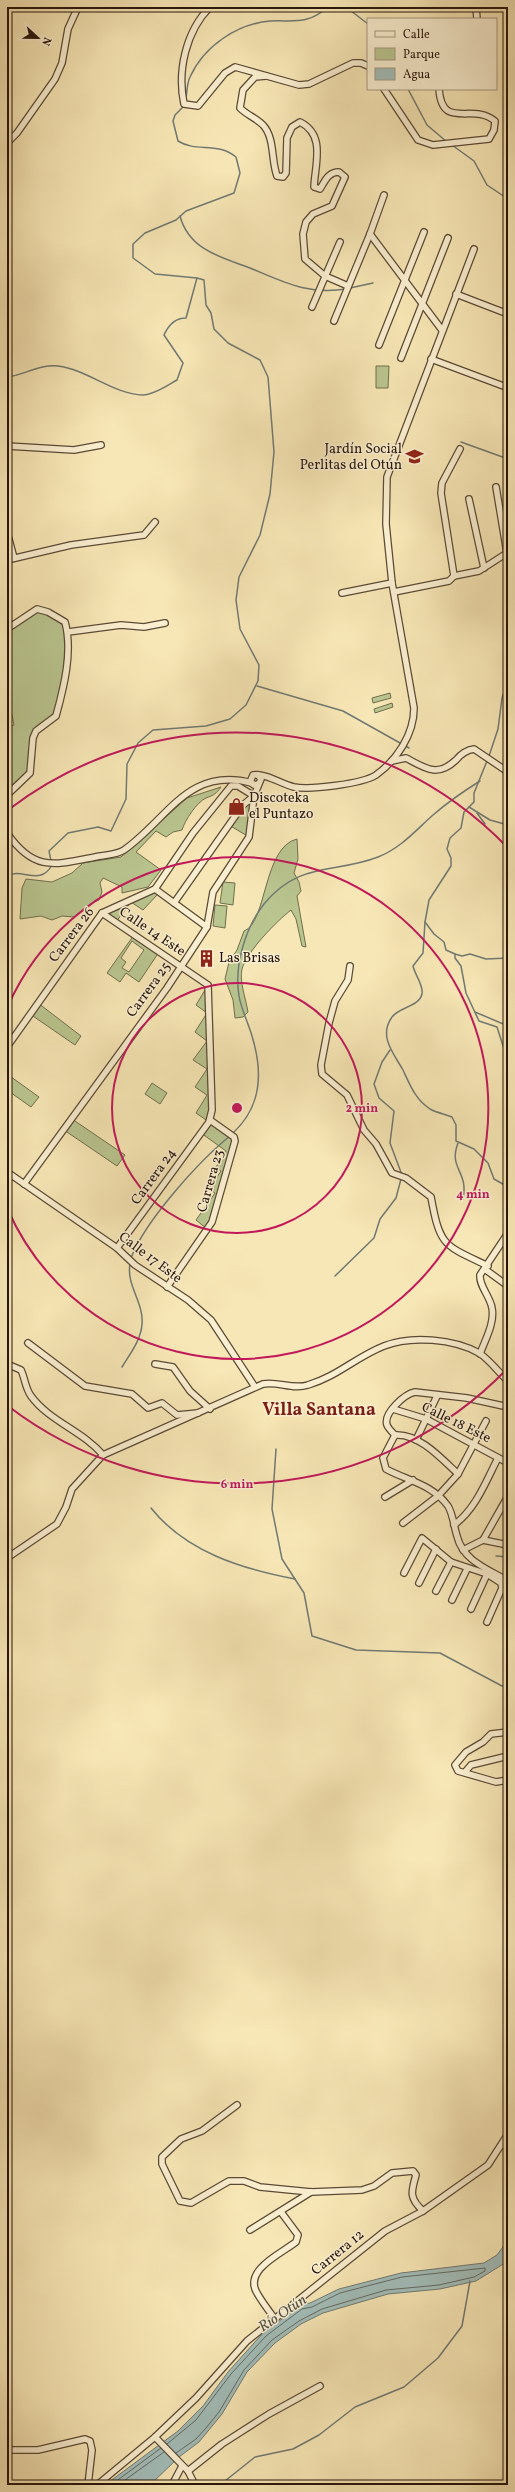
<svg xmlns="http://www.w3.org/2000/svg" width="515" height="2492" font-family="Vollkorn,serif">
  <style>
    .green { fill: #bac690; stroke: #706e4e; fill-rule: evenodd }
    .water { fill: #a2bdb9; stroke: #707a73 }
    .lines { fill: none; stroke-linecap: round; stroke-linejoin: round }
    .shore { stroke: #646962; stroke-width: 1 }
    .stream { stroke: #707a73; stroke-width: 1.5 }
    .minor-casing { stroke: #5a4a36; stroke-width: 8 }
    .minor { stroke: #faefd0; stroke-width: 5.5 }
    .ring { fill: none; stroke: #c2185b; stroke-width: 2 }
    .labels { text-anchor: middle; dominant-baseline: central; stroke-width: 3; stroke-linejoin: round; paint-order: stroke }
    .poi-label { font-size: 14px; fill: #26150b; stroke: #faefd0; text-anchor: start }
    .street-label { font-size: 14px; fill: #26150b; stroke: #faefd0 }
    .water-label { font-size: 15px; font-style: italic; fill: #515048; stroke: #faefd0 }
    .district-label { font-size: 18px; font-weight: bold; fill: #7a1f14; stroke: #faefd0 }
    .centre { fill: #c2185b; stroke: #faefd0; stroke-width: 2 }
    .ring-label { font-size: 12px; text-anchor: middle; font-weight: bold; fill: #c2185b; stroke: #faefd0; stroke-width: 3; stroke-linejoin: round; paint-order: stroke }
  </style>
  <rect width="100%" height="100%" fill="#f8e7b6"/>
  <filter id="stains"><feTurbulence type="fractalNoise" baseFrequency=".005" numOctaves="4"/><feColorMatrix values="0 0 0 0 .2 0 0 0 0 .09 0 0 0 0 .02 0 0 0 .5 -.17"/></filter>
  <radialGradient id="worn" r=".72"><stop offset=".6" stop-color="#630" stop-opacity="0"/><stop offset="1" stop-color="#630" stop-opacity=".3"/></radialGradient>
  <g class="green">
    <path d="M376 366H389L388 388H376Z"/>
    <path d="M37 609 65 622 67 665 56 716 36 731 32 767 7 795V727L14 725 7 691V629Z"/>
    <path d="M390 693 391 698 373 703 372 698Z"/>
    <path d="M392 703 393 707 375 713 374 709Z"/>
    <path d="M221 787C216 794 214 795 206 798 197 802 185 820 182 830L173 832 166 837 156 831 136 852 161 870 148 887 122 893V887L103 878 100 883 102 892 99 900 92 903 74 917 62 916 52 920 41 916 20 919 22 888 26 879 52 882 72 873 83 863 121 857 187 798Z"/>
    <path d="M254 796 249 837 229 825Z"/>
    <path d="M297 839 298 859 294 873 299 882 301 891 297 896 306 947 302 946 296 919 291 910C276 922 248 950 242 969 239 981 246 999 248 1012L243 1017 235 1018 233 1000 225 979 229 962 237 950 244 931C267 923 263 847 297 839Z"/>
    <path d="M223 882 235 883 233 905 220 903Z"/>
    <path d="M152 891 159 893 143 910 131 902 116 922 102 913Z"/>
    <path d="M215 905 227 906 225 928 213 926Z"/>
    <path d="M134 935 159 952 139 982 126 973 120 982 107 973ZM132 941 144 950 129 972 122 968 126 962 121 958Z"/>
    <path d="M208 985 210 1120 234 1137 207 1229 196 1220 215 1193 209 1189 221 1171 216 1167 226 1151 201 1133 209 1122 196 1113 207 1095 195 1087 207 1069 193 1060 207 1041 195 1032 207 1013 196 1005Z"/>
    <path d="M38 1003 81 1036 75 1045 30 1014Z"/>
    <path d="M7 1074 39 1097 31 1107 7 1090Z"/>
    <path d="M152 1083 167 1093 160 1104 145 1094Z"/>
    <path d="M72 1119 125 1155 117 1166 64 1130Z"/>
  </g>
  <path class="water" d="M508 2240V2261L476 2281 440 2289 388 2294 323 2313 301 2324 275 2343 247 2372 222 2414 199 2442 179 2457 150 2485H105L178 2431 203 2406 228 2372 263 2333 301 2305 310 2303 339 2289 401 2273 484 2263 497 2255Z"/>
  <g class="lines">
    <g class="shore">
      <path d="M167 2444 196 2420 231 2374 266 2336 302 2309 312 2307 340 2293 402 2277 485 2268V2271L474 2277 439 2285 386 2290 322 2309 299 2321 272 2340 244 2370 219 2412 206 2428 196 2439 176 2453"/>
      <path d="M111 2485 161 2448"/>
      <path d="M118 2485 164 2452"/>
    </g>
    <g class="stream">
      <path d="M346 7 368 24"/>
      <path d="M408 89 427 125 447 142"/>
      <path d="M186 98C187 92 187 83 190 77 204 46 237 24 270 21 296 20 307 25 328 7"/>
      <path d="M452 145 474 161 487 185 508 199"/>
      <path d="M180 216C189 250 221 257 250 268 284 282 307 295 346 289"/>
      <path d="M350 288 373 283"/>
      <path d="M7 377C24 375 40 364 58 366 88 370 113 394 143 395 154 395 168 385 177 380L183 363 164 335C168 326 175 318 186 318L197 278 155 274 133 258V244L145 233 176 220 186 211 234 193 240 173 236 157C217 141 197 153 178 141L173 121 175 115 184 106"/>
      <path d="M461 442 508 459"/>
      <path d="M257 686 343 711 409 748"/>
      <path d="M489 756 498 729 502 698 508 679"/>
      <path d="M487 761 474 793V802L464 812 461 828 450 838 447 849 451 858V866L429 900 425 922 434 934 444 942 446 950 455 954V958L461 966 466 993 479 1021 497 1027 505 1052V1071L508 1078"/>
      <path d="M469 807 490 820 508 825"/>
      <path d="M477 813 485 824"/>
      <path d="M51 861 49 851 68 833 98 827 111 831 126 799 127 764 138 743 153 730 206 726 230 719 246 705 258 681 259 665 240 629 236 600 239 577 260 535 270 494 274 452 268 377 260 360 228 343 214 329 211 313 206 305 204 280 197 278"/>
      <path d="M7 876C22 867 40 887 52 865"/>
      <path d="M425 922 423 953 413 966C415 975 424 986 422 994 419 1007 399 1007 392 1017 378 1036 394 1054 403 1070 410 1085 415 1099 430 1109 437 1113 445 1114 452 1117L456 1125V1141L474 1149 488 1163 494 1179 508 1187"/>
      <path d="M7 932 11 943 7 953"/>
      <path d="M455 954 462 956 470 954 486 959 508 958"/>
      <path d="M475 1012 508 1026"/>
      <path d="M390 1050 382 1062 374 1084 379 1098 394 1111 390 1143 402 1175"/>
      <path d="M233 1133C262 1106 263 1072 252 1036 248 1022 241 1009 239 996 234 966 245 928 264 904 299 861 334 874 378 857 401 848 416 830 433 815 448 802 464 791 480 781"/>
      <path d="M458 1143C448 1169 469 1171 463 1199"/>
      <path d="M131 1258C145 1221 199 1161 230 1136"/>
      <path d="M335 1276 374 1238 380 1219 396 1198 401 1179"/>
      <path d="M122 1367C130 1354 141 1340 142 1324 144 1303 126 1285 130 1264"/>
      <path d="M276 1449 272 1509 282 1559 304 1593 312 1636 356 1650 440 1653 502 1686H508"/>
      <path d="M151 1508C186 1552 242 1569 295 1579"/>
      <path d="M496 1556 508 1557"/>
      <path d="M220 2485 255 2457 293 2449 319 2435 355 2407 404 2387 438 2358 462 2326 470 2281"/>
    </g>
    <defs>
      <g id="minor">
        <path d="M210 7C186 31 177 71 184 104L198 106 225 73 235 67 299 85 309 84 353 63H361L368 66"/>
        <path d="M476 7 477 19"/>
        <path d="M266 76 255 77 243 90 240 108C247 115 256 118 263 125 275 138 271 160 277 176L283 177 286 173 287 138 292 127 300 122C326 135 315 164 314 187L320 189C325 181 328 172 339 172L345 177 332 206 313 214 306 222 303 234 305 259 325 276 348 286"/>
        <path d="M384 89 418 140 433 145 489 139 494 130 495 121C472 102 442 131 439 89"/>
        <path d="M7 143 17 133 55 79 62 63 68 29 78 7"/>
        <path d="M370 234 442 330"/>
        <path d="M456 294 508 314"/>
        <path d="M312 307 340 242"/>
        <path d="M334 321 370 234 384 195"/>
        <path d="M379 345 424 232"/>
        <path d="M401 358 448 238"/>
        <path d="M431 359 506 387"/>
        <path d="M7 446 74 450 101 445"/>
        <path d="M469 499 484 568"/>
        <path d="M7 532 14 558"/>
        <path d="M7 560 71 545 144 535 155 522"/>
        <path d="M454 576 479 571 507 553 496 487"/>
        <path d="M394 592 449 581 454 576 441 493 442 483 460 449"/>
        <path d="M342 593 392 583"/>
        <path d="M7 629 37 609 48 612 65 622C73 651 64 687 56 716L36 731 33 738 30 773 7 795"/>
        <path d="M68 632 121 625 144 627 165 623"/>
        <path d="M7 691V693"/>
        <path d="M392 761 406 758C425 768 437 778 456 760 461 754 466 750 474 749L508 772"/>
        <path d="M258 784 254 785 250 782 253 775C266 773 281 784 294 787 310 790 362 784 376 775 397 760 414 734 414 708L392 583 386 524 387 477 474 249"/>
        <path d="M7 833C34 872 54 865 95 857 103 855 117 855 124 850 168 819 188 766 252 783"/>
        <path d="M155 889 207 927"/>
        <path d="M174 903 243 805 254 796"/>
        <path d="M102 913 208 985 212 1110 209 1122 117 1248"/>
        <path d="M350 966 348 980 335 1001 329 1023 321 1065 322 1074 347 1095 364 1130 376 1144 392 1173 406 1178 431 1197C440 1247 444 1245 488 1266"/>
        <path d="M7 1047 102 913 155 889 193 833 231 786H238L254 796"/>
        <path d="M7 1172 117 1248 135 1265 188 1300 211 1320 255 1387"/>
        <path d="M24 1184 167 988 207 927 213 892 249 837 254 796 261 779 258 775"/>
        <path d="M486 1270 508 1286"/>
        <path d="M167 1287 212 1222 235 1141 234 1137 210 1120"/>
        <path d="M28 1343 85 1386 132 1394 148 1408 162 1403 177 1415 198 1413"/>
        <path d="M480 1354C485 1340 495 1323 492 1308 490 1296 479 1286 480 1275L508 1233"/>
        <path d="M7 1364 21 1370C25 1378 25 1388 31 1396 49 1421 83 1431 103 1455"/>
        <path d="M155 1364 173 1367 190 1391 210 1409"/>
        <path d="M393 1409 426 1419 508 1463"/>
        <path d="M395 1435 383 1458 386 1469C408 1481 432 1484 448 1506 453 1514 454 1527 457 1536 463 1561 488 1569 508 1581"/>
        <path d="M395 1435C392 1432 388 1428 387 1425 383 1413 405 1394 415 1392L467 1398 508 1407"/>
        <path d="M395 1435C419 1433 442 1459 458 1474"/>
        <path d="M416 1440 437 1396"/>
        <path d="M385 1497 413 1480"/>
        <path d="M403 1523 438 1496 458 1474 486 1421"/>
        <path d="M454 1525C476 1509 486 1481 498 1458"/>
        <path d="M483 1540 508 1496"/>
        <path d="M463 1550 483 1540 508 1545"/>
        <path d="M7 1558 57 1524 66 1507 72 1489 103 1455 263 1384C278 1381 293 1390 308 1385 338 1376 356 1357 384 1346 411 1335 454 1339 479 1353 490 1360 499 1373 508 1381"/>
        <path d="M404 1573 422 1538 451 1562 487 1574 501 1583 502 1588 487 1622"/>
        <path d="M419 1583 436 1549"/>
        <path d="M436 1591 451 1562"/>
        <path d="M452 1600 467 1569"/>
        <path d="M471 1609 488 1572"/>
        <path d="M508 1732 491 1734 483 1742 466 1752 455 1765 458 1771 496 1782 508 1780"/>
        <path d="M465 1772 471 1765 508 1756"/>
        <path d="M237 2105 202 2131 181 2139 162 2157V2164L180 2201 191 2203 229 2181H244L260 2187 311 2192 362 2190 374 2186 392 2173 413 2171 416 2175C411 2192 409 2198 423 2211"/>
        <path d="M250 2230 311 2192"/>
        <path d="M275 2319C269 2311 262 2302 257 2293 243 2270 282 2253 296 2242L298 2235 281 2212"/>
        <path d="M155 2437 188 2471 195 2485"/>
        <path d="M7 2450H38L85 2439 90 2441 92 2450 88 2485"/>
        <path d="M188 2471 222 2444 269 2414 320 2386"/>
        <path d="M97 2485 155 2437 196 2398 247 2341 385 2231 423 2211 488 2165 508 2134"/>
        <path d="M172 2485 182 2466"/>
      </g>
    </defs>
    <use href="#minor" class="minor-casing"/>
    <use href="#minor" class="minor"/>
  </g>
  <g class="ring">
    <circle cx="237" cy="1108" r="125"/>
    <path d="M8 1006A251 251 0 1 1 8 1210"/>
    <path d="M507 1369A376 376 0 0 1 8 1406M8 810A376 376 0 0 1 507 847"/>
  </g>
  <defs>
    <symbol id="school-bare" viewBox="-9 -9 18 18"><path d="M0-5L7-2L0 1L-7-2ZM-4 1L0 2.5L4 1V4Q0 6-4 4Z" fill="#8f2418" stroke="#faefd0" stroke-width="2.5" paint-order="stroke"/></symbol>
    <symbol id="shop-bare" viewBox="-9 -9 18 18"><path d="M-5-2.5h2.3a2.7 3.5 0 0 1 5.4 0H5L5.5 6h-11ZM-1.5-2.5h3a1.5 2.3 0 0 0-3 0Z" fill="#8f2418" stroke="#faefd0" stroke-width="2.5" paint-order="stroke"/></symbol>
    <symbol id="building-bare" viewBox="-9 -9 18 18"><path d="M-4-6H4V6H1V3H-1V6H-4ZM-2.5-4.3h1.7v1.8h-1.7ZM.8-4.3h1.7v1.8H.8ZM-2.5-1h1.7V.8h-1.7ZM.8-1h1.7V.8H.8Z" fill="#8f2418" stroke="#faefd0" stroke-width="2.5" paint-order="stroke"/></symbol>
  </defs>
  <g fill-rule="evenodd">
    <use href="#school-bare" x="402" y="444" width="25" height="25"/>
    <use href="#shop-bare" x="224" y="794" width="25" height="25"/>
    <use href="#building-bare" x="194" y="946" width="25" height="25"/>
  </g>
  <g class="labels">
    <g class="poi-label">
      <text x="402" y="449" text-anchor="end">Jardín Social<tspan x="402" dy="16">Perlitas del Otún</tspan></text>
      <text x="249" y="798">Discoteka<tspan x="249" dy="16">el Puntazo</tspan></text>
      <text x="219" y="958">Las Brisas</text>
    </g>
    <g class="street-label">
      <text transform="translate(152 932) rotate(34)">Calle 14 Este</text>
      <text transform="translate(72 935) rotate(-53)">Carrera 26</text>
      <text transform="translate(149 990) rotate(-54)">Carrera 25</text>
      <text transform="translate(154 1177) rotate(-54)">Carrera 24</text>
      <text transform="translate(211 1181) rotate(-74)">Carrera 23</text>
      <text transform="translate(150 1258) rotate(37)">Calle 17 Este</text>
      <text transform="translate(456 1423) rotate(26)">Calle 18 Este</text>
      <text transform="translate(338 2253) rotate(-39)">Carrera 12</text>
    </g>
    <g class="water-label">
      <text transform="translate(283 2314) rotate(-34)">Río Otún</text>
    </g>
    <g class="district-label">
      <text x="319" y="1410">Villa Santana</text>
    </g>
  </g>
  <circle cx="237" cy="1108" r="6" class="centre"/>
  <g class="ring-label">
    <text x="362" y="1112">2 min</text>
    <text x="473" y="1198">4 min</text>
    <text x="237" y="1488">6 min</text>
  </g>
  <rect width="515" height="2492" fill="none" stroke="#f8e7b6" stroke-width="24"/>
  <rect x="8" y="8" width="499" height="2476" fill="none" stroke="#26150b" stroke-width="2"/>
  <rect x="12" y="12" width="491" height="2468" fill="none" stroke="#26150b"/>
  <rect x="367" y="18" width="130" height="72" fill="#faefd0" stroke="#a59881"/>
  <rect x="375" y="31" width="20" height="6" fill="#faefd0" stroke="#a59881"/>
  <text x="403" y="38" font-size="12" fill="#26150b">Calle</text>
  <rect x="375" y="48" width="20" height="12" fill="#bac690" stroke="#a59881"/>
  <text x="403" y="58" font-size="12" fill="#26150b">Parque</text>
  <rect x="375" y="68" width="20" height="12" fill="#a2bdb9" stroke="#a59881"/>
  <text x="403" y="78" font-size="12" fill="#26150b">Agua</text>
  <g transform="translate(38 38) rotate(112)" stroke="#faefd0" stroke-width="3" paint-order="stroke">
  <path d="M0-3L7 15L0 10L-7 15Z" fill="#26150b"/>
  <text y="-6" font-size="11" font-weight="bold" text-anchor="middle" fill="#26150b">N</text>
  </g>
  <rect width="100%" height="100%" filter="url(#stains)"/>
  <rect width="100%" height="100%" fill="url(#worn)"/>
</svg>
